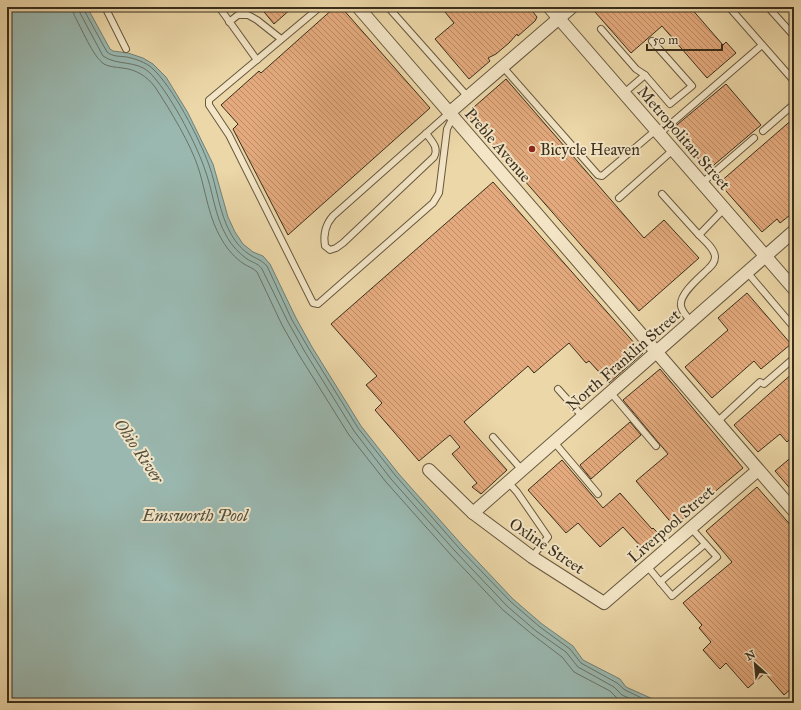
<svg xmlns="http://www.w3.org/2000/svg" width="801" height="710" font-family="'IM FELL Great Primer',serif">
  <style>
    .water { fill: #9ab8b0; stroke: #748175 }
    .lines { fill: none; stroke-linecap: round; stroke-linejoin: round }
    .shore { stroke: #6a7366; stroke-width: 1 }
    .building { fill: url(#building-back-hatch); stroke: #3a2e1c }
    .lane-casing { stroke: #66583f; stroke-width: 8 }
    .street-casing { stroke: #66583f; stroke-width: 14 }
    .lane { stroke: #f3e5c6; stroke-width: 6 }
    .street { stroke: #f3e5c6; stroke-width: 12 }
    .poi-dot { fill: #8f2418; stroke: #f3e5c6; stroke-width: 1.5 }
    .labels { text-anchor: middle; dominant-baseline: central; stroke-width: 4; stroke-linejoin: round; paint-order: stroke }
    .street-label { font-size: 16px; fill: #3a2e1c; stroke: #f3e5c6 }
    .poi-label { font-size: 16px; fill: #3a2e1c; stroke: #f3e5c6; text-anchor: start }
    .water-label { font-size: 17px; font-style: italic; fill: #525041; stroke: #f3e5c6 }
  </style>
  <defs>
    <pattern id="building-back-hatch" width="6" height="6" patternUnits="userSpaceOnUse"><rect width="6" height="6" fill="#e4aa7d"/><path d="M-1 5l2 2M0 0l6 6M5-1l2 2" fill="none" stroke="#ba8b66"/></pattern>
  </defs>
  <rect width="100%" height="100%" fill="#ecd7a8"/>
  <filter id="stains"><feTurbulence type="fractalNoise" baseFrequency=".005" numOctaves="4"/><feColorMatrix values="0 0 0 0 .2 0 0 0 0 .09 0 0 0 0 .02 0 0 0 .5 -.17"/></filter>
  <radialGradient id="worn" r=".72"><stop offset=".6" stop-color="#630" stop-opacity="0"/><stop offset="1" stop-color="#630" stop-opacity=".3"/></radialGradient>
  <path class="water" d="M7 7H87L110 49 113 51 128 53 143 58 153 64 166 77 188 113 213 164 228 217 235 232 243 244 253 252 263 256 270 264 296 318 312 347 361 426 398 473 462 545 513 599 542 624 573 646 583 660 620 679 626 687 662 703H7Z"/>
  <g class="lines">
    <g class="shore">
      <path d="M73 7 74 15C81 27 93 57 104 64 109 67 116 67 122 68 135 69 147 76 155 87 170 110 191 144 199 170 206 193 209 219 222 240 228 250 235 258 244 264 249 267 253 268 257 272L282 325 299 355 349 435 386 482 451 555 503 610 533 635 562 657 574 672 610 691 618 699 626 703"/>
      <path d="M79 7 80 13 103 56C117 66 136 60 149 72 168 90 195 141 204 167 213 190 214 215 227 237 232 246 239 253 247 259 253 263 258 263 262 269L288 322 305 352 354 431 391 479 455 551 507 606 536 631 566 652 578 667 614 687 622 695 640 703"/>
      <path d="M84 7V10L107 52C113 57 120 56 127 57 136 59 145 62 152 68 173 87 199 138 209 165 217 187 219 213 231 234 236 243 243 251 252 256 259 260 261 260 267 266L292 320 309 349 358 428 395 475 459 548 511 602 540 627 570 649 581 663 617 683 625 690 652 703"/>
    </g>
  </g>
  <g class="building">
    <path d="M260 7H293L274 24Z"/>
    <path d="M335 7H341L430 108 288 235 233 129 238 124 221 105 259 71 261 73Z"/>
    <path d="M441 7H529L537 17 535 21 518 36 517 34 509 43 496 54 488 58 490 61 469 79 435 39 454 23Z"/>
    <path d="M601 7H690L723 45 726 42 736 53 707 78 662 26 631 53 595 12Z"/>
    <path d="M506 79 644 238 664 220 699 258 639 311 466 114Z"/>
    <path d="M726 84 761 125 708 170 686 144 685 145 672 129Z"/>
    <path d="M794 118V212L780 223 777 219 762 232 719 183Z"/>
    <path d="M493 182 643 353 609 383 589 361 586 363 569 343 534 373 528 366 464 422 507 470 481 494 472 487 477 483 452 454 460 447 450 435 419 461 375 410 382 403 366 385 377 376 331 324Z"/>
    <path d="M747 293 791 344 761 369 754 361 712 398 685 367 728 330 718 318Z"/>
    <path d="M660 369 743 468 674 526 636 481 668 454 623 400Z"/>
    <path d="M794 372V435L787 442 780 434 758 452 734 425Z"/>
    <path d="M630 422 641 435 591 479 580 465Z"/>
    <path d="M794 455V493L775 471Z"/>
    <path d="M562 460 603 508 620 493 652 529 653 528 659 534 642 548 623 527 600 547 578 523 566 533 528 490Z"/>
    <path d="M757 487 794 529V686L784 695 765 673 748 688 726 663 720 669 703 650 711 642 699 628 702 625 683 603 732 562 706 531Z"/>
  </g>
  <g class="lines">
    <defs>
      <g id="lane">
        <path d="M105 7 126 49"/>
        <path d="M219 7 257 60"/>
        <path d="M320 7 209 100V105L229 135 313 303 318 304 433 203 439 193 447 129 453 117"/>
        <path d="M388 7 468 97"/>
        <path d="M729 7 794 81"/>
        <path d="M768 7 794 36"/>
        <path d="M229 22 238 15H248L257 20 281 39"/>
        <path d="M601 29 636 69 645 75"/>
        <path d="M503 67 598 175 602 176 656 130"/>
        <path d="M624 93 645 75 670 104 692 86 652 41"/>
        <path d="M763 131 794 104"/>
        <path d="M426 133C432 142 439 147 434 157L343 243 336 248 330 250 325 246C323 234 325 225 333 216L449 113"/>
        <path d="M659 134 762 45"/>
        <path d="M702 183 754 138"/>
        <path d="M662 194 699 235 724 209"/>
        <path d="M619 198 673 150"/>
        <path d="M747 272 791 324"/>
        <path d="M691 321C687 317 682 312 681 306 679 294 699 278 707 270 711 266 715 263 715 257 715 249 704 240 699 235"/>
        <path d="M558 389 583 417"/>
        <path d="M611 393 656 446"/>
        <path d="M717 422 760 382 764 384 794 358"/>
        <path d="M493 437 522 470"/>
        <path d="M554 442 598 494"/>
        <path d="M508 482 517 492 548 537 532 557"/>
        <path d="M647 566 672 596 717 557 691 528"/>
        <path d="M660 582 705 544"/>
      </g>
      <g id="street">
        <path d="M358 7 794 511"/>
        <path d="M549 7 794 289"/>
        <path d="M449 113 572 7"/>
        <path d="M429 470 473 513 532 557 604 603 758 470"/>
        <path d="M473 513 794 231"/>
      </g>
    </defs>
    <use href="#lane" class="lane-casing"/>
    <use href="#street" class="street-casing"/>
    <use href="#lane" class="lane"/>
    <use href="#street" class="street"/>
  </g>
  <circle class="poi-dot" cx="532" cy="149" r="4"/>
  <g class="labels">
    <g class="street-label">
      <text transform="translate(684 138) rotate(49)">Metropolitan Street</text>
      <text transform="translate(498 145) rotate(49)">Preble Avenue</text>
      <text transform="translate(623 360) rotate(-41)">North Franklin Street</text>
      <text transform="translate(671 524) rotate(-41)">Liverpool Street</text>
      <text transform="translate(547 546) rotate(34)">Oxline Street</text>
    </g>
    <g class="poi-label">
      <text x="540" y="149">Bicycle Heaven</text>
    </g>
    <g class="water-label">
      <text transform="translate(139 451) rotate(56)">Ohio River</text>
      <text x="195" y="515">Emsworth Pool</text>
    </g>
  </g>
  <rect width="801" height="710" fill="none" stroke="#ecd7a8" stroke-width="24"/>
  <rect x="8" y="8" width="785" height="694" fill="none" stroke="#3a2e1c" stroke-width="2"/>
  <rect x="12" y="12" width="777" height="686" fill="none" stroke="#3a2e1c"/>
  <g transform="translate(755 664) rotate(333)" stroke="#f3e5c6" stroke-width="3" paint-order="stroke">
  <path d="M0-3L7 15L0 10L-7 15Z" fill="#3a2e1c"/>
  <text y="-6" font-size="11" font-weight="bold" text-anchor="middle" fill="#3a2e1c">N</text>
  </g>
  <path d="M647 44v6h75v-6" fill="none" stroke="#3a2e1c" stroke-width="2"/>
  <text x="653" y="44" font-size="12" fill="#3a2e1c" stroke="#f3e5c6" stroke-width="3" paint-order="stroke">50 m</text>
  <rect width="100%" height="100%" filter="url(#stains)"/>
  <rect width="100%" height="100%" fill="url(#worn)"/>
</svg>
